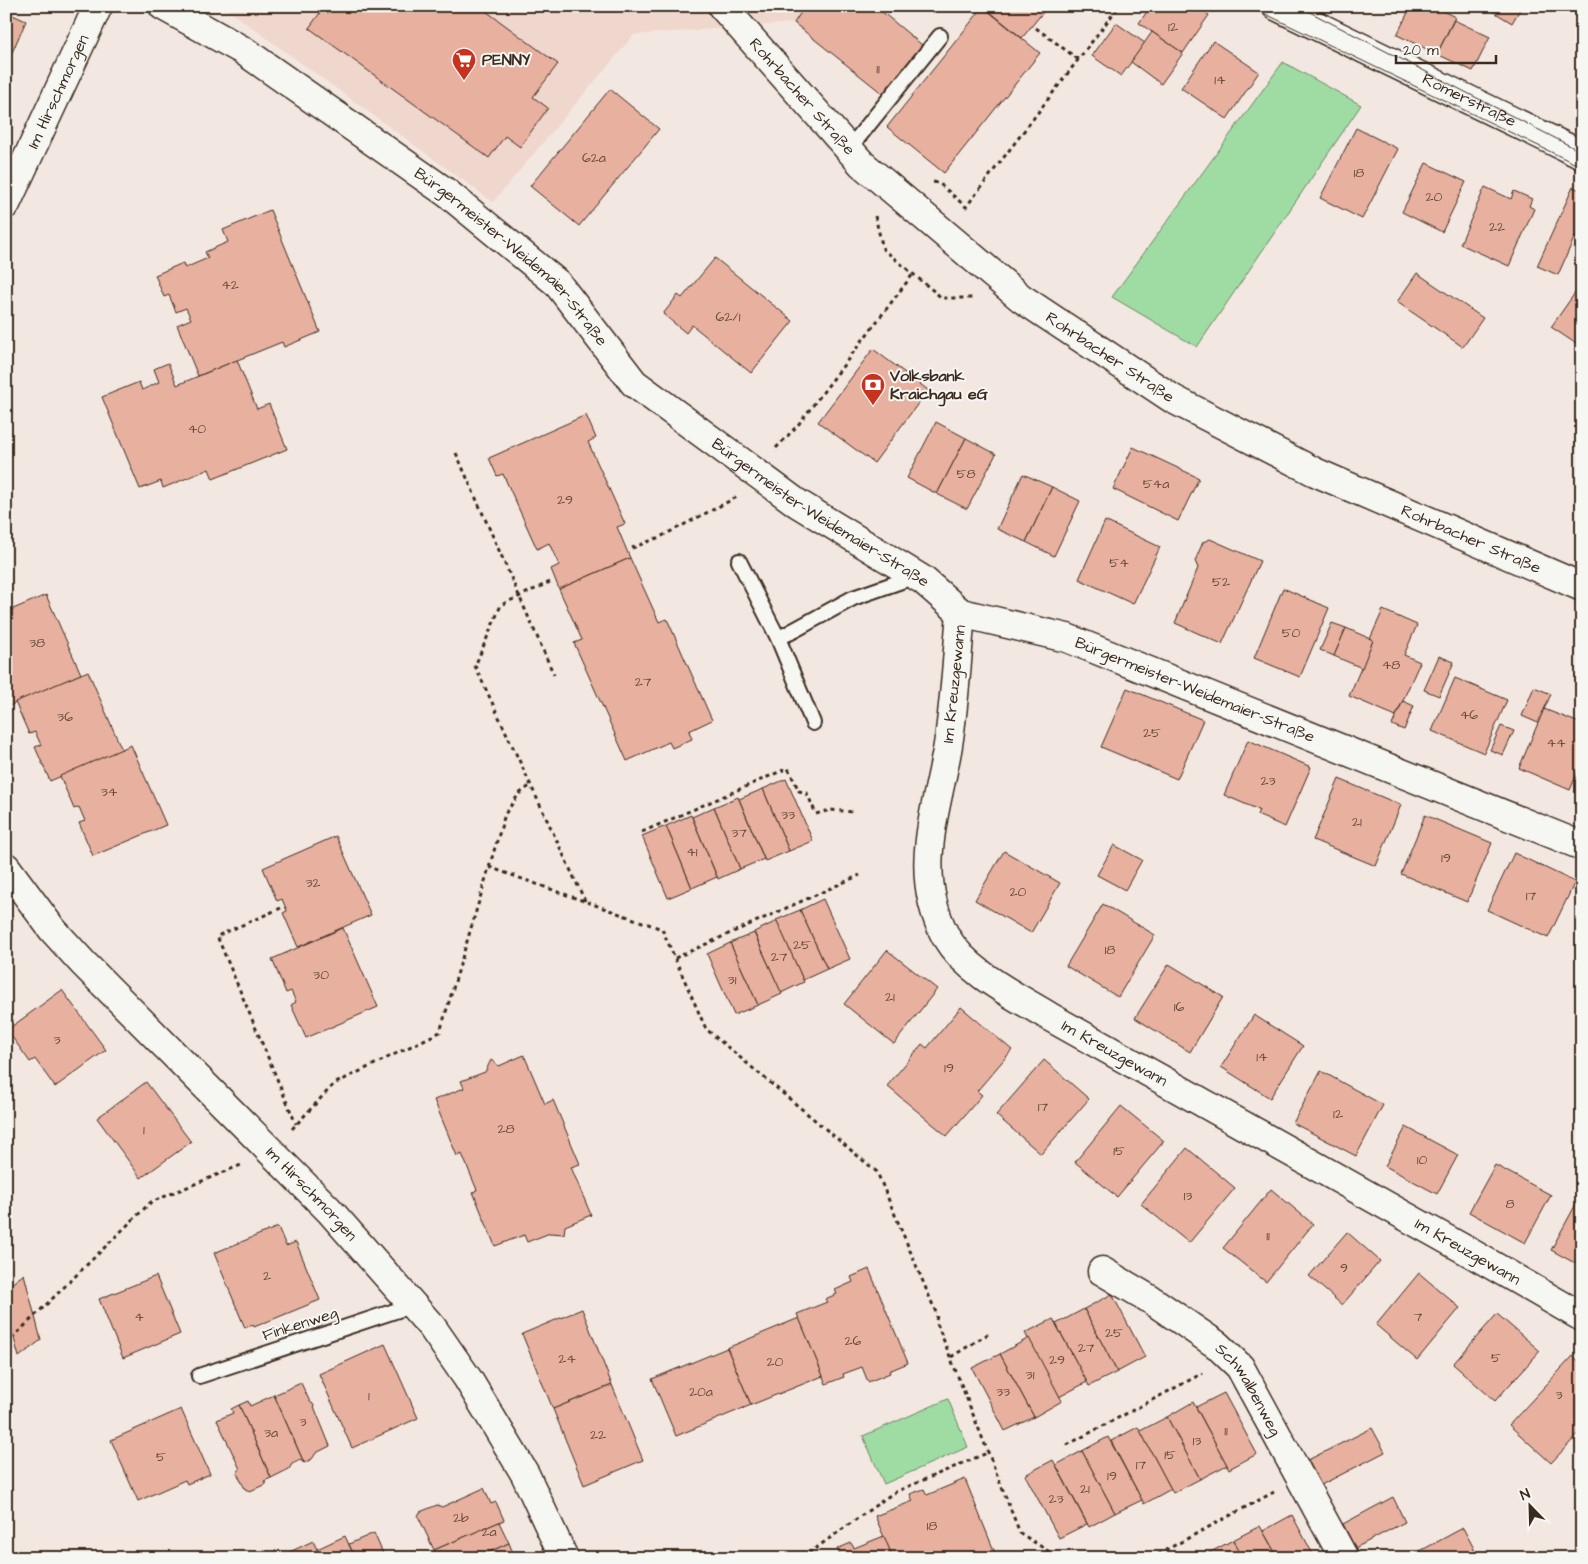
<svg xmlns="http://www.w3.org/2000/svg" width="1588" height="1564" font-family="'Architects Daughter',sans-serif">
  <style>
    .built { fill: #f0d7cd }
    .green { fill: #9fdca3; stroke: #6d8360 }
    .building { fill: #e8b09f; stroke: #3b2a1e }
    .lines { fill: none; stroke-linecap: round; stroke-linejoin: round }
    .lane-casing { stroke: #3b2a1e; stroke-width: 18 }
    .street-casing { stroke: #3b2a1e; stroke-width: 31 }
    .secondary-casing { stroke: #3b2a1e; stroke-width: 31 }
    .path { stroke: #3b2a1e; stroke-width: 3; stroke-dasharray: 4 4; stroke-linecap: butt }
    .lane { stroke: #f6f6f2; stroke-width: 14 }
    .street { stroke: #f6f6f2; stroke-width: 28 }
    .secondary { stroke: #f6f6f2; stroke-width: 28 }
    .tram { stroke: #3b2a1e; stroke-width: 1 }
    .labels { text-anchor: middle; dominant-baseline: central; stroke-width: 4; stroke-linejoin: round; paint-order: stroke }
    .number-label { font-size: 14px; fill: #664c3e }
    .poi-label { font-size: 16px; font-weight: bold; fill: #3b2a1e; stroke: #f6f6f2; text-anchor: start }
    .street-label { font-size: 16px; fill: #3b2a1e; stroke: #f6f6f2 }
  </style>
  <rect width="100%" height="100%" fill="#f3e8e1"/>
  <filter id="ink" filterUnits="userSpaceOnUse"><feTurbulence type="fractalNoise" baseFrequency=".02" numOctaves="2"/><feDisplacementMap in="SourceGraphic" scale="10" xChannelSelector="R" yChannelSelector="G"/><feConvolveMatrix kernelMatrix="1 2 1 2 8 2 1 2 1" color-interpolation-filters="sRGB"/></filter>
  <g filter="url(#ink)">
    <path class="built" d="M222 6H808L794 23 634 35 493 202Z"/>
    <g class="green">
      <path d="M1283 62 1361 105 1197 347 1112 297Z"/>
      <path d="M948 1399 968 1447 884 1484 863 1436Z"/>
    </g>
    <g class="building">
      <path d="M325 6H479L558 64 533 97 548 108 520 147 505 136 489 158 309 28Z"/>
      <path d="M805 6H875L922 45 883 94 794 23Z"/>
      <path d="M983 6H1048L1022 38Z"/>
      <path d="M1151 6H1197L1209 15 1183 53 1139 23Z"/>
      <path d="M1411 6H1433L1455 17 1437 54 1397 35Z"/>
      <path d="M1484 6H1522L1512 23Z"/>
      <path d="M983 7 1040 53 944 173 887 127Z"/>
      <path d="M6 12 26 21 6 66Z"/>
      <path d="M1454 20 1490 37 1473 71 1437 54Z"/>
      <path d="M1116 23 1145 43 1121 76 1092 56Z"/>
      <path d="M1152 32 1183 53 1161 84 1131 62Z"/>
      <path d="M1213 41 1259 72 1227 119 1181 88Z"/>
      <path d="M610 89 659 129 579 226 530 186Z"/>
      <path d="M1356 128 1398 149 1362 219 1320 198Z"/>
      <path d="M1426 163 1466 182 1442 232 1402 212Z"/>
      <path d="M1485 187 1511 199 1514 191 1532 199 1529 206 1534 209 1509 266 1460 244Z"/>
      <path d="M1573 187 1582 191V239L1575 236 1558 275 1537 266Z"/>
      <path d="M270 210 320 332 284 347 282 342 198 376 177 325 191 319 186 308 176 312 169 295 164 297 155 275 183 263 185 268 208 258 205 252 228 242 223 230Z"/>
      <path d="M715 258 793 321 751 373 692 325 686 333 663 314 678 295 682 298Z"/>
      <path d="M1417 273 1483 318 1463 347 1397 302Z"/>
      <path d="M1582 283V333L1575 343 1551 327Z"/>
      <path d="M873 349 928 390 874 463 818 422Z"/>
      <path d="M237 360 257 409 269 404 287 449 213 479 209 469 163 488 161 481 140 489 102 397 139 382 142 390 159 382 154 369 168 363 177 385Z"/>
      <path d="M586 415 596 438 588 442 625 524 617 527 630 558 559 589 551 569 559 565 549 543 537 549 503 474 497 476 489 458Z"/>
      <path d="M936 422 966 438 937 494 907 478Z"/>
      <path d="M966 438 996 454 967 509 937 494Z"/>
      <path d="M1133 447 1199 478 1178 521 1113 489Z"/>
      <path d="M1023 474 1052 487 1026 542 997 529Z"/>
      <path d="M1052 487 1080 501 1054 556 1026 542Z"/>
      <path d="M1105 521 1160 547 1133 604 1079 579Z"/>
      <path d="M1210 539 1260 561 1222 644 1175 623 1198 568 1195 561 1203 542Z"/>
      <path d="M630 558 659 622 667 619 712 720 689 731 692 739 672 748 669 742 627 761 574 643 582 640 559 589Z"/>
      <path d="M1283 588 1329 608 1300 677 1254 658Z"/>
      <path d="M46 595 81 674 9 706 6 700V612Z"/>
      <path d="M1383 610 1417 625 1404 655 1420 662 1396 716 1349 696 1373 640 1370 639Z"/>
      <path d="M1332 623 1346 628 1334 656 1320 650Z"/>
      <path d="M1346 628 1373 640 1362 668 1334 656Z"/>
      <path d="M1439 656 1454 662 1439 696 1424 690Z"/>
      <path d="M88 671 122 750 50 781 35 747 41 745 35 732 29 734 15 702Z"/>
      <path d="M1455 678 1507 700 1484 753 1432 731Z"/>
      <path d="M1534 687 1551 694 1538 723 1522 716Z"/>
      <path d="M1127 688 1203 720 1177 779 1101 747Z"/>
      <path d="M1403 701 1414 706 1404 730 1392 725Z"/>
      <path d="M1544 709 1582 724V762L1570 790 1519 768Z"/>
      <path d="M1501 726 1514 731 1503 755 1490 750Z"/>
      <path d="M1248 740 1311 767 1285 827 1257 815 1259 810 1224 795Z"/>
      <path d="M131 745 166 825 93 856 79 823 85 821 79 807 74 809 60 776Z"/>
      <path d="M786 779 813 841 789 851 763 789Z"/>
      <path d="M1339 779 1401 805 1376 866 1313 840Z"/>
      <path d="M763 789 789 851 765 861 739 799Z"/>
      <path d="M738 797 764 859 740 869 714 807Z"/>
      <path d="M714 807 740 869 718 879 692 817Z"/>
      <path d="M691 815 717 877 692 888 666 826Z"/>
      <path d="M1425 815 1492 843 1467 902 1401 874Z"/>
      <path d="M666 826 692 888 668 898 642 836Z"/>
      <path d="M336 836 371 915 298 947 283 913 287 911 282 899 277 901 263 868Z"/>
      <path d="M1114 845 1142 860 1125 890 1097 875Z"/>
      <path d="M1004 851 1060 883 1031 933 975 900Z"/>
      <path d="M1514 853 1575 882 1548 938 1487 910Z"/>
      <path d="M823 899 850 959 827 969 800 910Z"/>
      <path d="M1103 904 1155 935 1118 997 1066 966Z"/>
      <path d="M800 910 827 969 803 980 776 920Z"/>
      <path d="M777 921 804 982 781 993 754 932Z"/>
      <path d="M343 928 378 1007 306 1038 291 1005 296 1002 291 991 286 993 272 959Z"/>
      <path d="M754 933 782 994 758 1005 730 943Z"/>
      <path d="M730 943 758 1005 734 1015 707 954Z"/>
      <path d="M887 950 937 989 894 1044 844 1004Z"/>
      <path d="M1169 964 1223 997 1190 1052 1135 1018Z"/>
      <path d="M62 990 106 1050 55 1087 35 1059 30 1062 7 1030Z"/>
      <path d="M961 1007 1012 1050 977 1091 982 1095 947 1136 887 1086 922 1044 927 1048Z"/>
      <path d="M1254 1015 1303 1046 1270 1098 1221 1067Z"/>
      <path d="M524 1055 545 1104 553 1100 580 1164 571 1167 591 1215 565 1226 564 1234 550 1233 527 1242 524 1235 495 1246 473 1192 477 1190 462 1154 457 1156 434 1100 464 1088 461 1081 485 1072 491 1060 499 1066Z"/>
      <path d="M1044 1060 1089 1099 1041 1154 996 1115Z"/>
      <path d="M1321 1071 1383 1105 1356 1156 1293 1123Z"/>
      <path d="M146 1082 191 1142 141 1178 97 1118Z"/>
      <path d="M1121 1106 1164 1141 1117 1197 1075 1162Z"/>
      <path d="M1406 1127 1458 1155 1437 1194 1385 1166Z"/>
      <path d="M1187 1148 1235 1188 1189 1243 1141 1204Z"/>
      <path d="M1495 1165 1551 1195 1525 1243 1469 1212Z"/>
      <path d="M1271 1189 1313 1224 1266 1282 1223 1248Z"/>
      <path d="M1582 1193V1267L1551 1250Z"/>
      <path d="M278 1227 286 1246 296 1242 320 1300 254 1327 253 1325 245 1328 214 1253Z"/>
      <path d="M1347 1232 1380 1261 1342 1305 1309 1276Z"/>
      <path d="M869 1269 908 1363 889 1371 890 1373 868 1382 862 1367 843 1374 844 1377 826 1384 797 1314 827 1302 825 1299 837 1294 835 1290 853 1282 851 1277Z"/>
      <path d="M1419 1273 1460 1308 1417 1360 1376 1325Z"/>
      <path d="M24 1274 41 1340 19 1357 6 1308V1288Z"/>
      <path d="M156 1276 180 1334 123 1358 99 1299Z"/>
      <path d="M1112 1294 1145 1357 1117 1372 1084 1309Z"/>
      <path d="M582 1309 612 1385 553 1409 522 1334Z"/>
      <path d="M1084 1309 1117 1372 1089 1386 1056 1324Z"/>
      <path d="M1497 1314 1540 1351 1495 1401 1453 1364Z"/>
      <path d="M799 1318 823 1376 751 1405 727 1348Z"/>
      <path d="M1053 1319 1087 1382 1059 1397 1025 1333Z"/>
      <path d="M1029 1338 1062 1401 1034 1417 1000 1354Z"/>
      <path d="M385 1344 418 1418 352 1448 319 1374Z"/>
      <path d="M727 1348 751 1405 676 1436 652 1379Z"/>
      <path d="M1000 1354 1034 1417 1005 1431 972 1368Z"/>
      <path d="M1573 1356 1582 1364V1430L1551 1463 1509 1425Z"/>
      <path d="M301 1383 310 1402 313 1404 330 1446 316 1453 312 1459 304 1463 274 1395Z"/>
      <path d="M612 1385 643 1460 584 1485 553 1409Z"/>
      <path d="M1224 1393 1257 1454 1229 1469 1196 1407Z"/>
      <path d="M274 1395 304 1463 300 1460 292 1464 289 1469 271 1478 239 1405 248 1401 250 1406Z"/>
      <path d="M1193 1402 1227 1465 1200 1479 1167 1417Z"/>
      <path d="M239 1405 271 1478 264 1481 266 1484 250 1491 245 1489 237 1473 240 1469 217 1420 233 1413 231 1409Z"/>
      <path d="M181 1409 210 1474 187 1484 185 1480 138 1501 111 1440Z"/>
      <path d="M1167 1417 1200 1479 1173 1493 1140 1431Z"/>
      <path d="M1138 1427 1171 1489 1144 1504 1111 1441Z"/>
      <path d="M1372 1428 1385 1452 1321 1485 1308 1460Z"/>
      <path d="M1108 1437 1142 1500 1115 1513 1082 1451Z"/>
      <path d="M1082 1451 1115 1513 1089 1527 1056 1465Z"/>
      <path d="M1053 1460 1087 1524 1059 1538 1025 1475Z"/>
      <path d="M965 1479 997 1558H893L875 1516 913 1501 910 1494 924 1489 927 1495Z"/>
      <path d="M484 1488 491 1504 496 1502 504 1520 434 1550 418 1516 420 1512 437 1505 442 1507Z"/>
      <path d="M1393 1497 1405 1522 1355 1548 1343 1524Z"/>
      <path d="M1292 1515 1315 1558H1278L1263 1531Z"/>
      <path d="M499 1522 509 1543 476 1558H437L434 1550Z"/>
      <path d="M1260 1526 1278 1558H1243L1233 1540Z"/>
      <path d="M1463 1528 1479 1558H1407Z"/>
      <path d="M374 1533 385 1558H355L349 1544Z"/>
      <path d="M345 1536 355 1558H321L317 1549Z"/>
      <path d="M884 1536 893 1558H834L840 1555 837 1549 851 1543 854 1548Z"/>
      <path d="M1233 1540 1243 1558H1207L1205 1555Z"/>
      <path d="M313 1541 321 1558H281V1556Z"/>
      <path d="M509 1543 515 1558H476Z"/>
    </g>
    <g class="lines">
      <defs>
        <g id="lane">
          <path d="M848 150 940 36"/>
          <path d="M739 561 778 638 789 633 853 598 916 576"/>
          <path d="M778 638 813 723"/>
          <path d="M199 1376 413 1305"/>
        </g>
        <g id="street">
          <path id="s1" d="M163 6 244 51 447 193 557 283 634 383 797 503 923 580 961 613 1067 638 1582 846"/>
          <path id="s2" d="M1276 6 1582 155"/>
          <path id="s3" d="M6 204 98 6"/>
          <path id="s4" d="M961 613C957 657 955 701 948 745 937 811 911 872 946 937 967 973 1016 996 1050 1017L1471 1253 1582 1317"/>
          <path id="s5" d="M6 867 52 929 83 963 329 1210 432 1327 468 1379 525 1474 564 1558"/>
          <path id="s6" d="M1102 1271 1153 1301 1217 1345 1240 1367 1344 1558"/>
        </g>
        <g id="secondary">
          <path id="s7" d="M722 6 862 164 1021 298 1173 399 1315 472 1582 587"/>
        </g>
      </defs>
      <use href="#lane" class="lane-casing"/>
      <use href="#street" class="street-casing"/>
      <use href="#secondary" class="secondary-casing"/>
      <g class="path">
        <path d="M1036 28 1079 60"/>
        <path d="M933 182 939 183 966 207 1119 6"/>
        <path d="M875 216 883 249 942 298H972"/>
        <path d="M776 448 798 425 913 274"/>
        <path d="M456 453 554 675"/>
        <path d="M632 548 660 537 737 497"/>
        <path d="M550 582 501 605 475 666 585 901"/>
        <path d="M642 832 788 768 799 791 807 793 816 814 830 810 854 812"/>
        <path d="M489 867 662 929 706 1029 877 1172 937 1315 936 1321 1020 1533 1059 1558"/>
        <path d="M281 908 217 936 296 1124"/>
        <path d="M675 958 860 875"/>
        <path d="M292 1129 334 1084 440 1032 505 814 519 794 531 785"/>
        <path d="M6 1344 151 1202 241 1165"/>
        <path d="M951 1357 988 1334"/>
        <path d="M1067 1445 1203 1373"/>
        <path d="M802 1558 893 1493 987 1453"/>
        <path d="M1151 1558 1274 1492"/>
      </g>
      <use href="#lane" class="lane"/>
      <use href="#street" class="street"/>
      <use href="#secondary" class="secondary"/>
      <g class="tram">
        <path d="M1249 6 1582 167"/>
        <path d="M1298 6 1582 152"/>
      </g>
    </g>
  </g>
  <defs>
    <symbol id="supermarket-pin" viewBox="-11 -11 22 30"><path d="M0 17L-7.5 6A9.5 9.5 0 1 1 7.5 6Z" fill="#c8321e" stroke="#f6f6f2"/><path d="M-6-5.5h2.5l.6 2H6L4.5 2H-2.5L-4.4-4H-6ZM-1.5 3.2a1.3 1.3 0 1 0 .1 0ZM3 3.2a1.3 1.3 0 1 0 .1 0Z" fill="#fff"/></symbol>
    <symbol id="bank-pin" viewBox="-11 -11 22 30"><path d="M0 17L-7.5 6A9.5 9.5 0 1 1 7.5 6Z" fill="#c8321e" stroke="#f6f6f2"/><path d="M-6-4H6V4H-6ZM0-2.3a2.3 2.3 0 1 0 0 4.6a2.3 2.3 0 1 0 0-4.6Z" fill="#fff"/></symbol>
  </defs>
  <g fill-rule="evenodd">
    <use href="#supermarket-pin" x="450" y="46" width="28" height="38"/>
    <use href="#bank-pin" x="859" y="371" width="28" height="38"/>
  </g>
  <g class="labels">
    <g class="number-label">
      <text x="1173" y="27">12</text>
      <text x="878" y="69">11</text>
      <text x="1220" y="80">14</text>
      <text x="594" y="158">62a</text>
      <text x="1359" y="173">18</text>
      <text x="1434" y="197">20</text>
      <text x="1497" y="227">22</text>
      <text x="230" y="285">42</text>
      <text x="728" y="317">62/1</text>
      <text x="197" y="429">40</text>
      <text x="966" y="474">58</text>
      <text x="1156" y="484">54a</text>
      <text x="565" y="500">29</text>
      <text x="1119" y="563">54</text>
      <text x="1221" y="582">52</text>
      <text x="1291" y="633">50</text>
      <text x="37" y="643">38</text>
      <text x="1391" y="665">48</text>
      <text x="643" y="682">27</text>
      <text x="1469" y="715">46</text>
      <text x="65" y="717">36</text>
      <text x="1152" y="733">25</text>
      <text x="1556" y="743">44</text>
      <text x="1268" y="781">23</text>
      <text x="109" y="792">34</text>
      <text x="788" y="815">33</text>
      <text x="1357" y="822">21</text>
      <text x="739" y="833">37</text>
      <text x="692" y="852">41</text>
      <text x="1446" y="858">19</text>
      <text x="313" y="883">32</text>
      <text x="1018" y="892">20</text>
      <text x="1531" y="896">17</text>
      <text x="802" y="945">25</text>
      <text x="1110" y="950">18</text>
      <text x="779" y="957">27</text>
      <text x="321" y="975">30</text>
      <text x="732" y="980">31</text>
      <text x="890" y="997">21</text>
      <text x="1179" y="1007">16</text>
      <text x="57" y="1040">3</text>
      <text x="1262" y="1057">14</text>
      <text x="949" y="1068">19</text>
      <text x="1043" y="1107">17</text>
      <text x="1338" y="1114">12</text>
      <text x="506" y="1129">28</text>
      <text x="144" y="1130">1</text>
      <text x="1119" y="1151">15</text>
      <text x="1422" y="1160">10</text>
      <text x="1188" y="1196">13</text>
      <text x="1510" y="1204">8</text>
      <text x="1268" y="1236">11</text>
      <text x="1344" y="1268">9</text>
      <text x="267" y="1276">2</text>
      <text x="139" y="1317">4</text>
      <text x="1418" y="1317">7</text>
      <text x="1114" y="1333">25</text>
      <text x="853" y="1341">26</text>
      <text x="1086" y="1348">27</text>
      <text x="1496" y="1358">5</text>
      <text x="567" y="1359">24</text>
      <text x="1057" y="1360">29</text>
      <text x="775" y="1362">20</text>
      <text x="1030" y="1375">31</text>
      <text x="701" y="1392">20a</text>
      <text x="1003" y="1392">33</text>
      <text x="1559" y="1395">3</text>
      <text x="369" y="1396">1</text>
      <text x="303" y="1422">3</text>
      <text x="1226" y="1431">11</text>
      <text x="271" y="1433">3a</text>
      <text x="598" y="1435">22</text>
      <text x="1197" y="1441">13</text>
      <text x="1170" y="1455">15</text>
      <text x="161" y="1457">5</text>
      <text x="1141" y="1465">17</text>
      <text x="1112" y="1476">19</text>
      <text x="1085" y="1489">21</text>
      <text x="1056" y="1499">23</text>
      <text x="461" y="1518">2b</text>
      <text x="932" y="1526">18</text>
      <text x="489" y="1532">2a</text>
    </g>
    <g class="poi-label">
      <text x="482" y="60">PENNY</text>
      <text x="890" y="376">Volksbank<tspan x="890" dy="18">Kraichgau eG</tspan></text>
    </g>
    <g class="street-label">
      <text stroke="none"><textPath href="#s3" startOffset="124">Im Hirschmorgen</textPath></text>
      <text stroke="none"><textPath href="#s7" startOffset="121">Rohrbacher Straße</textPath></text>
      <text stroke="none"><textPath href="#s2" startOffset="215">Römerstraße</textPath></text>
      <text stroke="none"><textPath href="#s1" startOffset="431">Bürgermeister-Weidemaier-Straße</textPath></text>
      <text stroke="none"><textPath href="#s7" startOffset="526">Rohrbacher Straße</textPath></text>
      <text stroke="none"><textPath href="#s1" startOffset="836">Bürgermeister-Weidemaier-Straße</textPath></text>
      <text stroke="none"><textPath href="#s7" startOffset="931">Rohrbacher Straße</textPath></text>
      <text transform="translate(954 684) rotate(-84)">Im Kreuzgewann</text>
      <text stroke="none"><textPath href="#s1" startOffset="1256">Bürgermeister-Weidemaier-Straße</textPath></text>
      <text stroke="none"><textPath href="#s4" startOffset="536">Im Kreuzgewann</textPath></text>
      <text stroke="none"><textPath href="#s5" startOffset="448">Im Hirschmorgen</textPath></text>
      <text stroke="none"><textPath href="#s4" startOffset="941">Im Kreuzgewann</textPath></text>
      <text transform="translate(300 1324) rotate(-18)">Finkenweg</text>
      <text stroke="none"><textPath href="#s6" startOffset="192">Schwalbenweg</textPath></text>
    </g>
  </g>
  <rect width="1588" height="1564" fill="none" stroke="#f6f6f2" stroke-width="25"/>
  <rect x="12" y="12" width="1563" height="1539" fill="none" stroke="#3b2a1e" stroke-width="2" filter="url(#ink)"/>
  <g transform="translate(1530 1506) rotate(337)" stroke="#f6f6f2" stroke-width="4" paint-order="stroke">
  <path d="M0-4L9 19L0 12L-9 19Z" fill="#3b2a1e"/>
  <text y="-8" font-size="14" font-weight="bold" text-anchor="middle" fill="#3b2a1e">N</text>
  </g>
  <path d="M1396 55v8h100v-8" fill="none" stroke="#3b2a1e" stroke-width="2.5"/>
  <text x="1403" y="55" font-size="15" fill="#3b2a1e" stroke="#f6f6f2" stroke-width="4" paint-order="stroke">20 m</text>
</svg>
